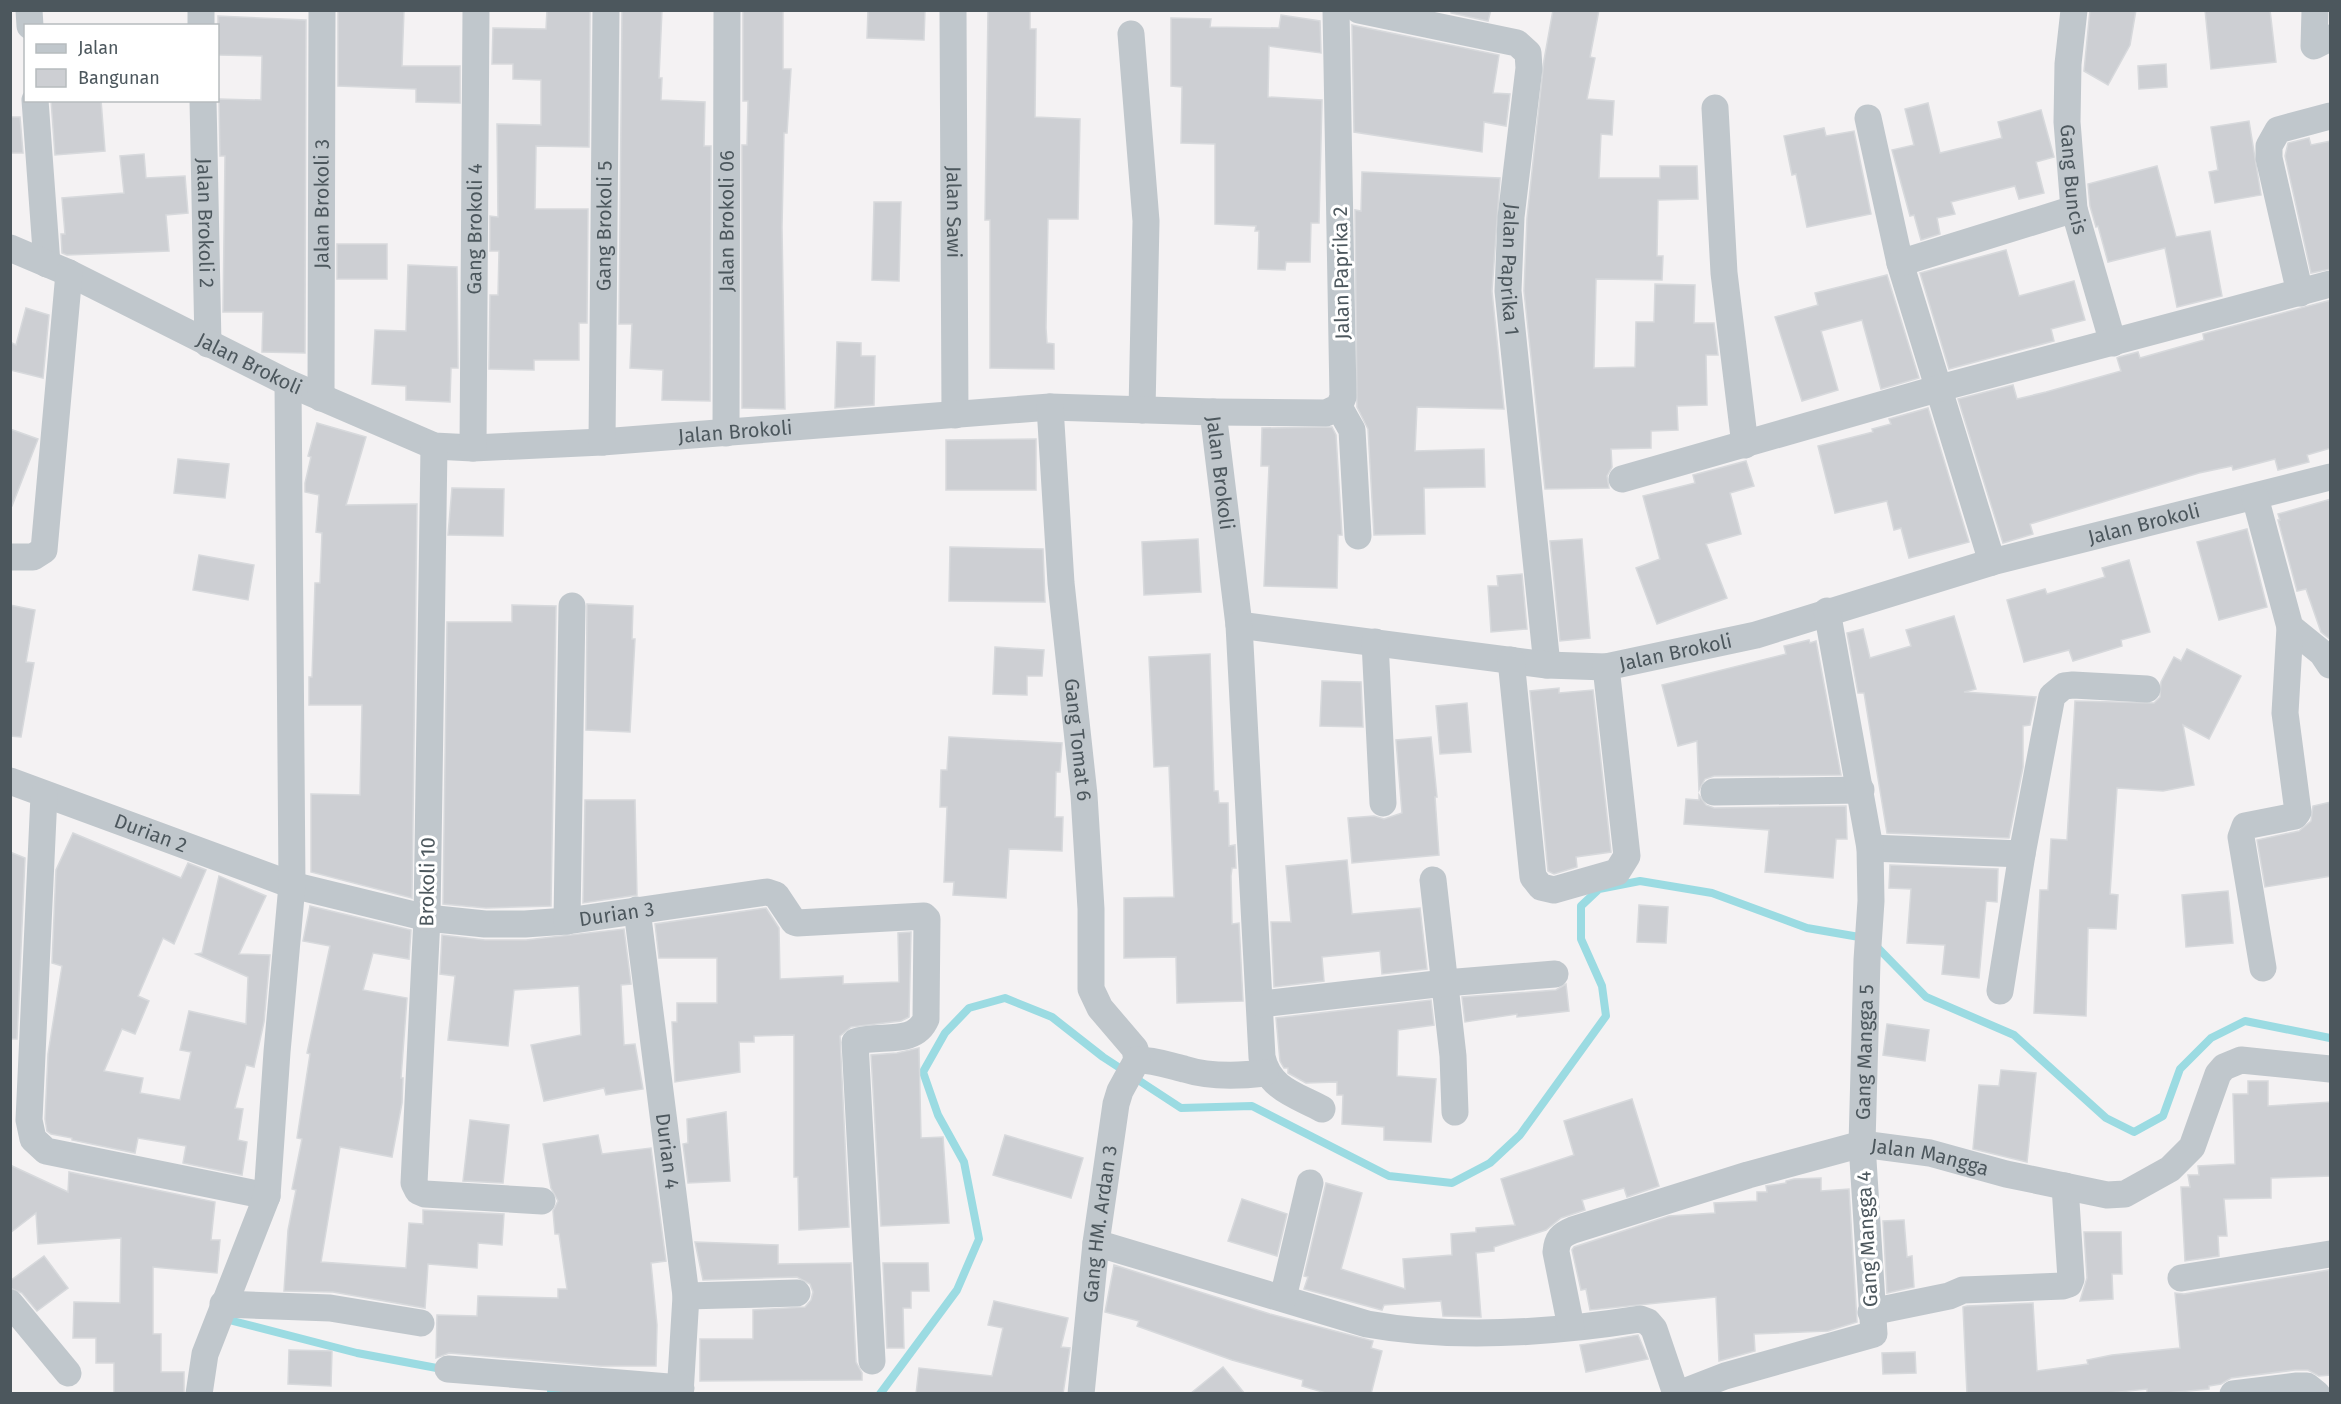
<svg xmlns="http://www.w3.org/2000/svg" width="2341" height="1404" font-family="'Fira Sans',sans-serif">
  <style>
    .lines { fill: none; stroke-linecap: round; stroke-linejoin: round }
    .stream { stroke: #9bdbe2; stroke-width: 8 }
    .building { fill: #cdcfd3; stroke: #d7d9dc; stroke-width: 1.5 }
    .minor { stroke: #c0c7cc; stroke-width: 27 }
    .labels { text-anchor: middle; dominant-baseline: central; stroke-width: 6; stroke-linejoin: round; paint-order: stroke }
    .street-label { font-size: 20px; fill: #4c575d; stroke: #fff }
  </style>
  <rect width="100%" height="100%" fill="#f4f2f3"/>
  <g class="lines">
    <g class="stream">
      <path d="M1875 945 1926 997 2014 1035 2106 1118 2134 1132 2163 1116 2180 1069 2211 1038 2245 1021 2330 1038"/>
      <path d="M225 1319 357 1353 442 1369"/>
      <path d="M551 1390 569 1394"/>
      <path d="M880 1394 957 1290 979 1239 964 1162 938 1115 923 1072 945 1033 969 1008 1005 998 1052 1017 1103 1057 1181 1108 1252 1106 1389 1176 1452 1183 1490 1163 1520 1135 1606 1016 1602 986 1581 939V906L1599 889 1640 881 1712 893 1807 928 1865 938"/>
    </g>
  </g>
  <g class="building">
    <path d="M338 10H404L402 66H460V103L416 102V89L338 86Z"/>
    <path d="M547 10H590L589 147 536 146 535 209H588L587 323H579V360H534V370L489 369 490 295H498L499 251H490V216L498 217 497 124 541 125V80L513 79V64H492L493 28 546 29Z"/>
    <path d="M622 10H662L659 78H662L661 100 705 102 704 146H711L710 401 662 400 663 370 630 368 632 324H619Z"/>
    <path d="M743 10H783V69H791L787 133H784L782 227 785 409 742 408V145H747L748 101H743Z"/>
    <path d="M868 10H925L924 40 867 38Z"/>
    <path d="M988 10H1030V29H1036L1035 117 1080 119 1078 219H1048L1046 328 1047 343 1054 344V369L990 368V220H985Z"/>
    <path d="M1451 10H1491L1488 21 1451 13Z"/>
    <path d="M1553 10H1599L1590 57 1595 58 1587 99 1614 101 1612 135 1601 134 1599 178H1660V166H1697L1698 199 1658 200 1657 256H1663L1662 280 1596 279 1594 368 1635 367 1636 322H1654L1655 284 1695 285 1694 323H1714L1718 355H1706L1707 405 1677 406 1678 430 1651 431V448L1611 449 1612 467 1607 476 1609 488 1545 489 1524 291 1527 218 1544 60Z"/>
    <path d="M2090 10H2136L2130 45 2108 85 2084 71Z"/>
    <path d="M2205 10H2270L2276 62 2211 69Z"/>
    <path d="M1281 15 1320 21 1321 53 1269 46 1268 97 1322 100 1319 223H1311L1310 262H1286L1285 270 1258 269 1259 231H1255L1256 226 1215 224V144L1181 143 1182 87 1171 86V18L1211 19 1210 27 1279 28Z"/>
    <path d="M218 16 306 20 305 353 262 352 263 312H223L225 156H220L219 99 261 100 262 56 218 55Z"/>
    <path d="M1352 25 1499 55 1493 93 1510 94 1506 126 1484 122 1482 152 1354 132Z"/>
    <path d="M2166 64 2167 87 2139 89 2138 66Z"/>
    <path d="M51 100H101L105 151 55 155Z"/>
    <path d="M1928 103 1940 153 2002 138 1998 122 2041 110 2054 157 2036 162 2044 193 2019 199 2015 186 1951 202 1955 214 1937 218 1940 234 1921 240 1914 215 1910 216 1892 150 1914 145 1905 109Z"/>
    <path d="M10 117H20L23 153H10Z"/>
    <path d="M2249 121 2261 195 2215 203 2209 172 2218 170 2211 127Z"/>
    <path d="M1824 128 1826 136 1854 131 1871 214 1807 227 1796 174 1792 175 1784 136Z"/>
    <path d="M2309 138 2311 145 2331 141V269L2311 273 2285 156 2288 143Z"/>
    <path d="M144 154 146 178 185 176 188 213 166 215 169 251 67 255 62 253 61 234H65L62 198 124 193 120 156Z"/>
    <path d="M2157 166 2176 237 2210 231 2222 296 2177 307 2165 248 2108 262 2098 226 2096 227 2090 206 2088 184Z"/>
    <path d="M1362 172 1500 178 1492 291 1504 409 1417 407 1415 451 1484 449 1485 487 1424 488 1425 534 1374 535 1368 429 1357 407 1355 210 1361 211Z"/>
    <path d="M874 202H901L899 281 872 280Z"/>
    <rect x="337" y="244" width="50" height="35"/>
    <path d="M2006 250 2019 296 2074 281 2085 320 2051 329 2054 341 1949 369 1920 273Z"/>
    <path d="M408 265 457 267 458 368H451L450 402 406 400V386L372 384 375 330 406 331Z"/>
    <path d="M1887 275 1919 378 1881 389 1862 320 1821 331 1838 390 1802 401 1775 317 1818 305 1815 293Z"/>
    <path d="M2331 300V448L2307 455 2309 462 2278 470 2275 459 2233 470 2232 466 2199 473 2030 524 2033 534 2003 543 1958 399 2013 385 2017 399 2046 392 2121 371 2117 358 2119 357 2138 352 2140 358 2204 340 2203 334Z"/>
    <path d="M26 308 49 315 43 378 10 370V342L16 345Z"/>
    <path d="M837 342 861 343V356H875L874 405 835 408Z"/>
    <path d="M1928 408 1969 542 1909 558 1901 528 1894 530 1887 501 1835 513 1818 446 1873 432 1872 429 1891 424 1889 419Z"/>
    <path d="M317 423 366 437 346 505 417 504 412 898 311 872V794L360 795 362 705H309V677H312L315 583H320L322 533 316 532 319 495 305 492V483L311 457 308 456Z"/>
    <path d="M1332 427 1336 435 1342 535H1338L1337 588 1264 586 1269 466H1261L1262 428Z"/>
    <path d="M10 429 38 439 12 506H10Z"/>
    <path d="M1036 439V490H946V440Z"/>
    <path d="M178 459 229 464 225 498 174 493Z"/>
    <path d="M1746 461 1754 486 1730 493 1741 534 1706 544 1727 598 1657 624 1636 568 1660 559 1643 496 1695 483 1693 475Z"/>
    <path d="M452 488 504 489 503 536 448 535Z"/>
    <path d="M2331 499V640L2321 632 2306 589 2297 591 2278 520H2280L2278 514Z"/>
    <path d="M2247 529 2267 607 2219 620 2197 542Z"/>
    <path d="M1198 539 1201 592 1144 595 1142 542Z"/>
    <path d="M1582 539 1590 638 1560 641 1550 541Z"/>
    <path d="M950 547 1043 549 1045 602 949 601Z"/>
    <path d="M199 555 254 565 248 600 193 590Z"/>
    <path d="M2129 560 2150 632 2121 640 2122 646 2073 661 2069 650 2024 662 2007 600 2045 589 2047 594 2105 577 2102 568Z"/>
    <path d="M1522 574 1527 629 1491 632 1488 586H1498L1497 576Z"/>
    <path d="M587 604 633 606 632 639H635L630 732 586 730Z"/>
    <path d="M10 605 35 610 26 662 34 663 21 737 10 736Z"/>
    <path d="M512 605 556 606 551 906 486 908 443 904 447 622H512Z"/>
    <path d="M1954 616 1976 689 1964 692 2036 697 2030 725 2023 726V767L2009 838 1887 833 1864 693H1858L1847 633 1863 629 1870 658 1911 646 1906 630Z"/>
    <path d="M1809 640 1810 643 1816 641 1841 775 1714 776 1705 779 1699 790 1697 741 1678 746 1662 685 1786 654 1784 646Z"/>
    <path d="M995 647 1044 650 1042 676H1027V695L993 694Z"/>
    <path d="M2187 649 2241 676 2209 739 2183 725 2194 785 2163 791 2117 788 2110 894 2118 895 2116 929 2088 928 2086 1016 2034 1013 2040 890H2048L2051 839 2067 840 2075 701 2154 703 2160 697 2161 682 2174 657 2181 661Z"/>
    <path d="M1210 654 1214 791H1218L1219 803H1228L1229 846 1235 845 1236 868H1232L1231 876 1232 924 1239 923 1243 1001 1177 1003 1176 957 1124 958V898L1174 897 1169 766 1154 767 1149 657Z"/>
    <path d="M1322 681 1361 682 1363 727 1320 726Z"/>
    <path d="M1559 688V693L1593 690 1611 852 1576 857 1577 867 1554 874 1548 871 1530 691Z"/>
    <path d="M1467 703 1471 752 1440 754 1436 706Z"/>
    <path d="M949 737 1062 743 1060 772H1056L1055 817H1063L1062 851 1009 849 1006 898 953 895 954 882H944L947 807H940L941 770H947Z"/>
    <path d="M1431 737 1437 797H1435L1439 855 1352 863 1348 818 1374 816 1384 819 1402 813 1396 740Z"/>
    <path d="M1699 795 1706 805 1714 808 1846 806 1847 839H1836L1833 878 1765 872 1769 830 1684 824 1686 799 1699 800Z"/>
    <path d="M585 800H635L637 895 583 903Z"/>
    <path d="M2331 802V876L2265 887 2257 840 2299 831 2311 821 2313 806Z"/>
    <path d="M73 833 181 878 188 863 206 870 174 944 163 938 138 996 149 1001 135 1034 122 1029 104 1071 143 1078 140 1093 180 1100 191 1052 180 1050 189 1011 246 1024 248 977 196 954 202 953 219 876 266 896 239 954 270 955 264 1022 254 1067 246 1065 235 1108 243 1109 238 1140 247 1142 242 1175 183 1163 186 1146 138 1138 135 1153 72 1140V1138L51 1134 47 1131 45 1119 48 1054 62 966 52 963 56 870Z"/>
    <path d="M10 852 25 858 17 1039H10Z"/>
    <path d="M1347 860 1352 914 1420 908 1427 969 1382 974 1380 951 1322 957 1324 981 1274 987 1271 922H1291L1286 866Z"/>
    <path d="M1890 865 1998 869 1997 902 1986 901 1979 978 1942 974 1945 945 1907 943 1911 889 1889 888Z"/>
    <path d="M2228 891 2233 943 2186 947 2182 895Z"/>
    <path d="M1639 905 1668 907 1666 943 1637 942Z"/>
    <path d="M310 906 411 930 409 959 373 953 363 990 407 998 401 1078H403L402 1103 392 1157 340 1147 321 1262 406 1268 409 1223 423 1224V1210L504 1214 502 1245 478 1243 477 1268 428 1264 425 1308 333 1292 284 1291 288 1230 296 1190 292 1189 302 1139 297 1138 310 1054 307 1053 330 946 303 941Z"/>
    <path d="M766 908 779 928 780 979 843 976V984L899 982 898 933 911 932 909 1017 901 1021 851 1027 840 1036 849 1227 799 1230 798 1177H794V1035L754 1036V1042H739L740 1072 675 1082 672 1022H677V1003H717V958H659L655 924Z"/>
    <path d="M624 929 631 984 621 985 624 1045 635 1044 643 1089 606 1095 604 1088 544 1101 531 1045 581 1035 579 986 514 990 508 1046 448 1040 455 976 440 974 442 935 485 940H526Z"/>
    <path d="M1566 984 1569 1011 1517 1017V1014L1465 1022 1462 997 1556 990Z"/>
    <path d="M1431 1000 1434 1025 1398 1030 1397 1076 1436 1079 1431 1142 1384 1140V1127L1342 1124 1343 1095H1337V1082L1306 1083 1288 1073V1068H1284L1280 1061 1276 1018Z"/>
    <path d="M1887 1024 1929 1030 1925 1061 1883 1055Z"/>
    <path d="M919 1048 921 1138 943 1137 949 1223 881 1226 871 1055 897 1053Z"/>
    <path d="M2001 1070 2036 1073 2027 1162 1973 1149 1979 1085 1999 1086Z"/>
    <path d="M2248 1081H2268V1106L2331 1102V1176L2271 1178V1198L2224 1199 2227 1236H2218L2219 1256 2185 1261 2181 1187H2190L2188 1175H2199L2198 1166 2235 1164 2233 1094H2248Z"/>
    <path d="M1632 1099 1659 1186 1627 1197 1624 1188 1582 1200 1585 1210 1561 1218 1546 1230 1494 1247V1251L1476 1253 1481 1317 1443 1316 1441 1301 1384 1305 1382 1310 1304 1289 1308 1277 1304 1276 1326 1183 1362 1193 1341 1269 1405 1289 1403 1259 1452 1255 1451 1234 1476 1232V1228L1515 1225 1501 1179 1574 1155 1564 1121Z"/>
    <path d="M726 1112 730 1181 688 1183 683 1144 688 1143 687 1119Z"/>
    <path d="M470 1120 509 1125 503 1183 463 1181Z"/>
    <path d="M598 1135 602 1154 651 1148 666 1261 651 1263 657 1325 656 1366H601L449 1353 436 1358 437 1315 477 1316 478 1296 558 1298V1289H567L559 1234H555L553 1211 558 1201 551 1188 543 1144Z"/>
    <path d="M1005 1135 1083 1158 1071 1198 993 1175Z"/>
    <path d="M10 1165 68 1192 69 1172 215 1202 211 1240H220L217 1273 153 1267V1334H161V1372H184V1394H114V1363H96V1338H73L74 1302 120 1303 121 1238 38 1244 36 1213 10 1233Z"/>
    <path d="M1821 1178V1191L1849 1189 1857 1322 1828 1331 1754 1334 1755 1351 1719 1361 1716 1297 1590 1310 1586 1289 1581 1290 1572 1250 1574 1247 1669 1216 1715 1213 1714 1203 1757 1201V1192H1767L1766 1186 1786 1183V1181L1794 1179Z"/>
    <path d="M1242 1199 1287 1214 1277 1256 1228 1241Z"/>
    <path d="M1904 1220 1907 1257 1912 1256 1914 1287 1887 1293 1883 1221Z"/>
    <path d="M2084 1232H2121L2122 1274H2112L2113 1299 2080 1301 2087 1278Z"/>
    <path d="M695 1242 778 1245V1264L851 1263 856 1362 862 1373V1380L700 1381V1339H753V1310L805 1307 811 1300 813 1292 810 1284 797 1277 703 1280Z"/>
    <path d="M44 1256 68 1288 37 1311 22 1293 10 1288V1281Z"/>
    <path d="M883 1263H928L929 1291H911V1308H903L904 1348H887Z"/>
    <path d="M1114 1265 1270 1314 1373 1341 1371 1348 1382 1351 1371 1394H1329L1302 1386 1303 1380 1232 1360 1137 1326 1139 1321 1105 1312Z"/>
    <path d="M2329 1270 2331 1375 2319 1376 2308 1370H2295L2231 1378 2221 1384 2209 1386V1389L2156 1394H2147V1389L2100 1394H1967L1963 1307 1967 1306 2033 1303 2037 1371 2088 1364 2087 1360 2112 1355 2180 1348 2175 1293 2184 1294Z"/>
    <path d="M994 1301 1068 1318 1061 1347 1070 1348 1063 1394H916L919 1368 992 1376 1003 1328 988 1325Z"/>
    <path d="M1638 1335 1648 1359 1586 1372 1580 1345Z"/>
    <path d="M289 1350 332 1351 331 1386 288 1384Z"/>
    <path d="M1915 1352 1916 1373 1883 1374 1882 1353Z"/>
    <path d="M1223 1367 1245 1394H1190Z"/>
  </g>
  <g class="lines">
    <g class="minor">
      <path d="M29 10 30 26"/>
      <path d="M201 10V26"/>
      <path id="s1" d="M953 10 955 415"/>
      <path id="s2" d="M1359 10 1517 43 1528 53 1529 68 1511 217 1508 291 1547 665"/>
      <path id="s3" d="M2074 10 2068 64 2067 122 2074 209 2113 343"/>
      <path d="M2315 10 2314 46 2330 38"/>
      <path d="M1131 34 1146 221 1142 410"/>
      <path d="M35 100 47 264"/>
      <path id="s4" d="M203 100 208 344"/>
      <path d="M1715 108 1724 273 1745 445"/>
      <path d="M1868 118 1900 263 1992 562"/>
      <path id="s5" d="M10 248 69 273 288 383 434 446 473 448 602 442 1050 407 1213 412 1239 625 1547 665 1606 667 1756 635 1992 562 2330 477"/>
      <path d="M1900 263 2074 209"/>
      <path d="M2300 293 2269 158V146L2278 130 2330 116"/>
      <path id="s6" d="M321 398 322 10"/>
      <path id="s7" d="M1050 407 1061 583 1084 795 1091 909V989L1100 1008 1135 1049 1137 1060"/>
      <path d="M1339 407 1352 430 1358 536"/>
      <path d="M1213 412 1326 413 1339 407 1343 397 1336 10"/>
      <path id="s8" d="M726 433 727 10"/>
      <path id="s9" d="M602 442 606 10"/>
      <path d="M434 446 427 918 414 1183 418 1191 425 1194 542 1201"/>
      <path id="s10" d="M473 448 476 10"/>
      <path d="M1622 479 1940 388 2330 284"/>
      <path d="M2255 497 2290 627 2322 653 2330 665"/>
      <path d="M10 557H33L44 550 69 273"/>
      <path d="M1239 625 1262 1057C1269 1089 1296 1095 1322 1109"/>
      <path d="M1375 642 1383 803"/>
      <path d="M1511 660 1533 877 1541 887 1554 890 1617 872 1627 856 1606 667"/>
      <path id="s11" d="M10 781 292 885 427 918 485 924H525L567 921 767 892 776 895 794 922 797 923 924 916 927 919 926 1019C914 1047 879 1033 855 1042L872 1361"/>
      <path d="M1714 792 1861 790"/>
      <path d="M44 795 29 1120 33 1139 46 1151 267 1196"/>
      <path d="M1870 848 2022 854"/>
      <path d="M1433 880 1453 1056 1455 1112"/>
      <path id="s12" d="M637 910 686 1296 680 1394"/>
      <path d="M567 921 572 606"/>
      <path d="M2263 968 2241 837 2245 826 2295 816 2298 812 2285 713 2290 627"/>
      <path d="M2000 991 2022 854 2052 696 2064 686 2073 685 2147 689"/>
      <path d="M1261 1004 1445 983 1555 974"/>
      <path d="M1137 1060C1155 1060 1167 1065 1184 1069 1209 1077 1240 1076 1265 1073"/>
      <path id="s13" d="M1096 1243 1367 1324C1456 1340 1551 1333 1640 1319L1648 1322 1654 1329 1675 1391 1681 1393 1725 1376 1874 1334 1862 1144 1867 960 1871 901 1870 848 1827 611"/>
      <path d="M2181 1278 2330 1254"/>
      <path d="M686 1296 797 1293"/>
      <path d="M1283 1298 1310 1183"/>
      <path d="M10 1303 68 1373"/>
      <path d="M223 1304 330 1308 421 1323"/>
      <path d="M1871 1312 1949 1296 1963 1290 2063 1286 2069 1284 2071 1279 2065 1186"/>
      <path id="s14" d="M1571 1327 1556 1252C1557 1239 1561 1235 1573 1230L1748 1175 1862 1144 1930 1153 2006 1174 2107 1195 2125 1194 2170 1169 2192 1147 2218 1074 2224 1067 2241 1060 2330 1069"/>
      <path d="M448 1369 681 1388"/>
      <path d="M199 1394 205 1354 267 1196 277 1052 292 885 288 383"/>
      <path id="s15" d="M1081 1394 1096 1243 1116 1104 1120 1091 1137 1060"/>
      <path d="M2233 1394 2297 1386H2307L2317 1394"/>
    </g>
  </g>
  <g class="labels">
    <g class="street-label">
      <text stroke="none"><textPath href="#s3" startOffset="170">Gang Buncis</textPath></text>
      <text stroke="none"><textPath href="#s6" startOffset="194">Jalan Brokoli 3</textPath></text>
      <text stroke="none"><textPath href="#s1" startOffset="202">Jalan Sawi</textPath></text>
      <text stroke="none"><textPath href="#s4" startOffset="123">Jalan Brokoli 2</textPath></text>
      <text stroke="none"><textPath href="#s8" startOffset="212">Jalan Brokoli 06</textPath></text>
      <text stroke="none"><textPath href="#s9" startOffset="216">Gang Brokoli 5</textPath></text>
      <text stroke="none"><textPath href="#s10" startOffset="219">Gang Brokoli 4</textPath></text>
      <text stroke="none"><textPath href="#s2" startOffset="394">Jalan Paprika 1</textPath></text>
      <text transform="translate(1341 273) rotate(-91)">Jalan Paprika 2</text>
      <text stroke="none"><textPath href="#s5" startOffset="266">Jalan Brokoli</textPath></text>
      <text stroke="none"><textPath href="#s5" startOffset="770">Jalan Brokoli</textPath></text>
      <text stroke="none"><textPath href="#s5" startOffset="1310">Jalan Brokoli</textPath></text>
      <text stroke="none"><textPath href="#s5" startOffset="2390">Jalan Brokoli</textPath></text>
      <text stroke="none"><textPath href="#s5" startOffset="1904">Jalan Brokoli</textPath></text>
      <text stroke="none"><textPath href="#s7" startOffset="334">Gang Tomat 6</textPath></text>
      <text stroke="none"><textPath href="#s11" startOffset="150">Durian 2</textPath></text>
      <text transform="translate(427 882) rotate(-89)">Brokoli 10</text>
      <text stroke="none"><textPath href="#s11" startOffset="630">Durian 3</textPath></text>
      <text stroke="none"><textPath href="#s13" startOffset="1131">Gang Mangga 5</textPath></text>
      <text stroke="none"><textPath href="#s12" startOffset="243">Durian 4</textPath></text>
      <text stroke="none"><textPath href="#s14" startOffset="477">Jalan Mangga</textPath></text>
      <text stroke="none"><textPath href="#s15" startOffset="171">Gang HM. Ardan 3</textPath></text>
      <text transform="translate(1867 1239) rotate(-93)">Gang Mangga 4</text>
    </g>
  </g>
  <rect width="2341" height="1404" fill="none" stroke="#4c575d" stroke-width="24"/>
  <rect x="24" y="24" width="195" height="78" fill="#ffffff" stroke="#b7bcbe" stroke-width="1.5"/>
  <rect x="36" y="44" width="30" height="9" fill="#c0c7cc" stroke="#b7bcbe" stroke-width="1.5"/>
  <text x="78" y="54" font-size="18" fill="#4c575d">Jalan</text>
  <rect x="36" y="69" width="30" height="18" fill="#cdcfd3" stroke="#b7bcbe" stroke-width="1.5"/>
  <text x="78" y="84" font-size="18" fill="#4c575d">Bangunan</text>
</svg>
